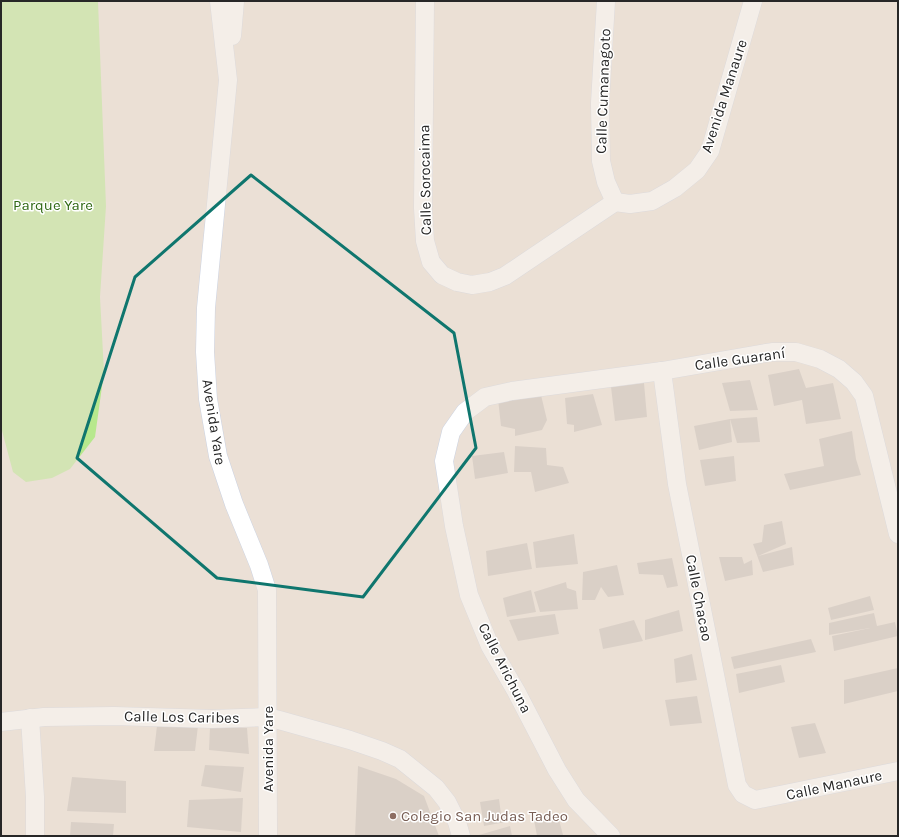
<svg xmlns="http://www.w3.org/2000/svg" width="899" height="837" font-family="Karla,sans-serif">
  <style>
    .green { fill: #b7e88d }
    .building { fill: #c6bdb7 }
    .lines { fill: none; stroke-linecap: round; stroke-linejoin: round }
    .minor-casing { stroke: #ccd3e2; stroke-width: 19 }
    .minor { stroke: #fff; stroke-width: 18 }
    .marked { fill: none; stroke: #0f766e; stroke-width: 3; stroke-linejoin: round }
    .education-dot { fill: #8d6e63; stroke: #fff; stroke-width: 1.5 }
    .labels { text-anchor: middle; dominant-baseline: central; stroke-width: 3; stroke-linejoin: round; paint-order: stroke }
    .street-label { font-size: 15px; fill: #272727; stroke: #fff }
    .park-label { font-size: 15px; fill: #2f6813; stroke: #fff }
    .education-label { font-size: 15px; fill: #785e54; stroke: #fff; text-anchor: start }
  </style>
  <rect width="100%" height="100%" fill="#ebe0d6"/>
  <path class="green" d="M1 1H98L106 206 100 297 104 372 95 437 70 469 52 478 26 482 13 472 1 427Z"/>
  <g class="building">
    <path d="M799 369 806 388 833 383 841 419 806 424 802 400 774 406 768 375Z"/>
    <path d="M750 380 758 410 730 411 722 383Z"/>
    <path d="M644 383 647 417 615 421 611 387Z"/>
    <path d="M593 394 602 425 574 432V425L567 424 565 398Z"/>
    <path d="M541 395 547 420 542 430 515 436V429L501 426 498 399Z"/>
    <path d="M757 417 760 442 737 443 730 419Z"/>
    <path d="M730 419 732 442 699 450 694 426Z"/>
    <path d="M852 431 856 459 861 475 790 490 784 474 824 466 819 439Z"/>
    <path d="M515 446 546 448 547 465 563 467 569 483 535 492 531 472H514Z"/>
    <path d="M504 452 508 473 475 479 472 456Z"/>
    <path d="M734 456 736 481 705 486 700 460Z"/>
    <path d="M782 521 786 544 758 556 792 547 794 565 763 572 753 544 762 542 764 525Z"/>
    <path d="M574 534 578 564 536 568 533 542Z"/>
    <path d="M527 543 532 569 488 576 486 551Z"/>
    <path d="M719 557H742L744 564 752 560 753 575 725 581Z"/>
    <path d="M672 558 678 586 667 588 663 575 639 574 637 563Z"/>
    <path d="M617 565 624 595 608 597 601 587 595 600H582L583 572Z"/>
    <path d="M566 582 567 588 576 591 578 609 540 612 534 592Z"/>
    <path d="M531 590 536 612 507 617 503 598Z"/>
    <path d="M870 596 874 610 831 620 828 608Z"/>
    <path d="M679 610 683 631 645 640V620Z"/>
    <path d="M874 613 877 626 895 622 898 636 834 651 832 636 870 628 829 635V623Z"/>
    <path d="M555 614 559 634 518 641 509 620Z"/>
    <path d="M634 620 643 641 603 649 599 629Z"/>
    <path d="M811 639 816 652 734 669 731 657Z"/>
    <path d="M692 654 697 680 676 683 674 659Z"/>
    <path d="M781 665 785 682 739 693 736 674Z"/>
    <path d="M898 668V691L844 704V680Z"/>
    <path d="M697 696 702 723 670 726 665 700Z"/>
    <path d="M815 723 826 753 799 758 791 727Z"/>
    <path d="M157 726H198L195 751H154Z"/>
    <path d="M210 727 247 728 249 754 209 750Z"/>
    <path d="M205 765 244 767 241 792 201 786Z"/>
    <path d="M358 766 396 779 424 796 439 836H355Z"/>
    <path d="M72 777 126 781V813L67 811Z"/>
    <path d="M243 798 241 832 187 827 189 800Z"/>
    <path d="M499 799 501 814 511 813 512 821 484 826 480 802Z"/>
    <path d="M558 816 563 835 537 836 534 820Z"/>
    <path d="M71 822 114 824 113 836H70Z"/>
    <path d="M510 826 512 836H479V835Z"/>
  </g>
  <g class="lines">
    <defs>
      <g id="minor">
        <path d="M219 1 228 80 206 308 205 352 208 399 218 456 234 504 259 565 267 590 268 836"/>
        <path d="M425 1 423 208 425 241 431 262 442 275 457 282 472 285 490 282 505 276 615 202"/>
        <path d="M606 1 600 103 601 161 606 182 615 202"/>
        <path d="M232 36 235 1"/>
        <path d="M615 202 630 204 652 201 675 188 697 170 710 151 753 1"/>
        <path d="M662 371 677 484 737 785 743 794 755 800 898 771"/>
        <path d="M30 718 35 797V836"/>
        <path d="M1 722 44 717 114 716 212 719 267 717 279 720 350 740 382 751 400 759 436 788 447 802 457 822 461 836"/>
        <path d="M611 836 576 800 557 770 516 691 490 646 469 595 454 526 444 461 451 432 465 412 485 397 512 391 662 371 772 352H796L820 359 839 369 854 382 864 396 898 534"/>
      </g>
    </defs>
    <use href="#minor" class="minor-casing"/>
    <use href="#minor" class="minor"/>
  </g>
  <path d="M0 0H899V837H0ZM251 175 454 333 476 448 363 597 217 578 77 458 135 277Z" fill="#ebe0d6" fill-opacity=".55" fill-rule="evenodd"/>
  <path class="marked" d="M251 175 454 333 476 448 363 597 217 578 77 458 135 277Z"/>
  <circle class="education-dot" cx="393" cy="816" r="4"/>
  <g class="labels">
    <g class="street-label">
      <text transform="translate(603 91) rotate(-88)">Calle Cumanagoto</text>
      <text transform="translate(724 96) rotate(-72)">Avenida Manaure</text>
      <text transform="translate(425 180) rotate(-91)">Calle Sorocaima</text>
      <text transform="translate(740 359) rotate(-8)">Calle Guaraní</text>
      <text transform="translate(214 422) rotate(81)">Avenida Yare</text>
      <text transform="translate(699 598) rotate(79)">Calle Chacao</text>
      <text transform="translate(505 668) rotate(63)">Calle Arichuna</text>
      <text transform="translate(182 717) rotate(1)">Calle Los Caribes</text>
      <text transform="translate(268 749) rotate(-90)">Avenida Yare</text>
      <text transform="translate(834 785) rotate(-12)">Calle Manaure</text>
    </g>
    <g class="park-label">
      <text x="53" y="205">Parque Yare</text>
    </g>
    <g class="education-label">
      <text x="401" y="816">Colegio San Judas Tadeo</text>
    </g>
  </g>
  <rect width="899" height="837" fill="none" stroke="#272727" stroke-width="4"/>
</svg>
